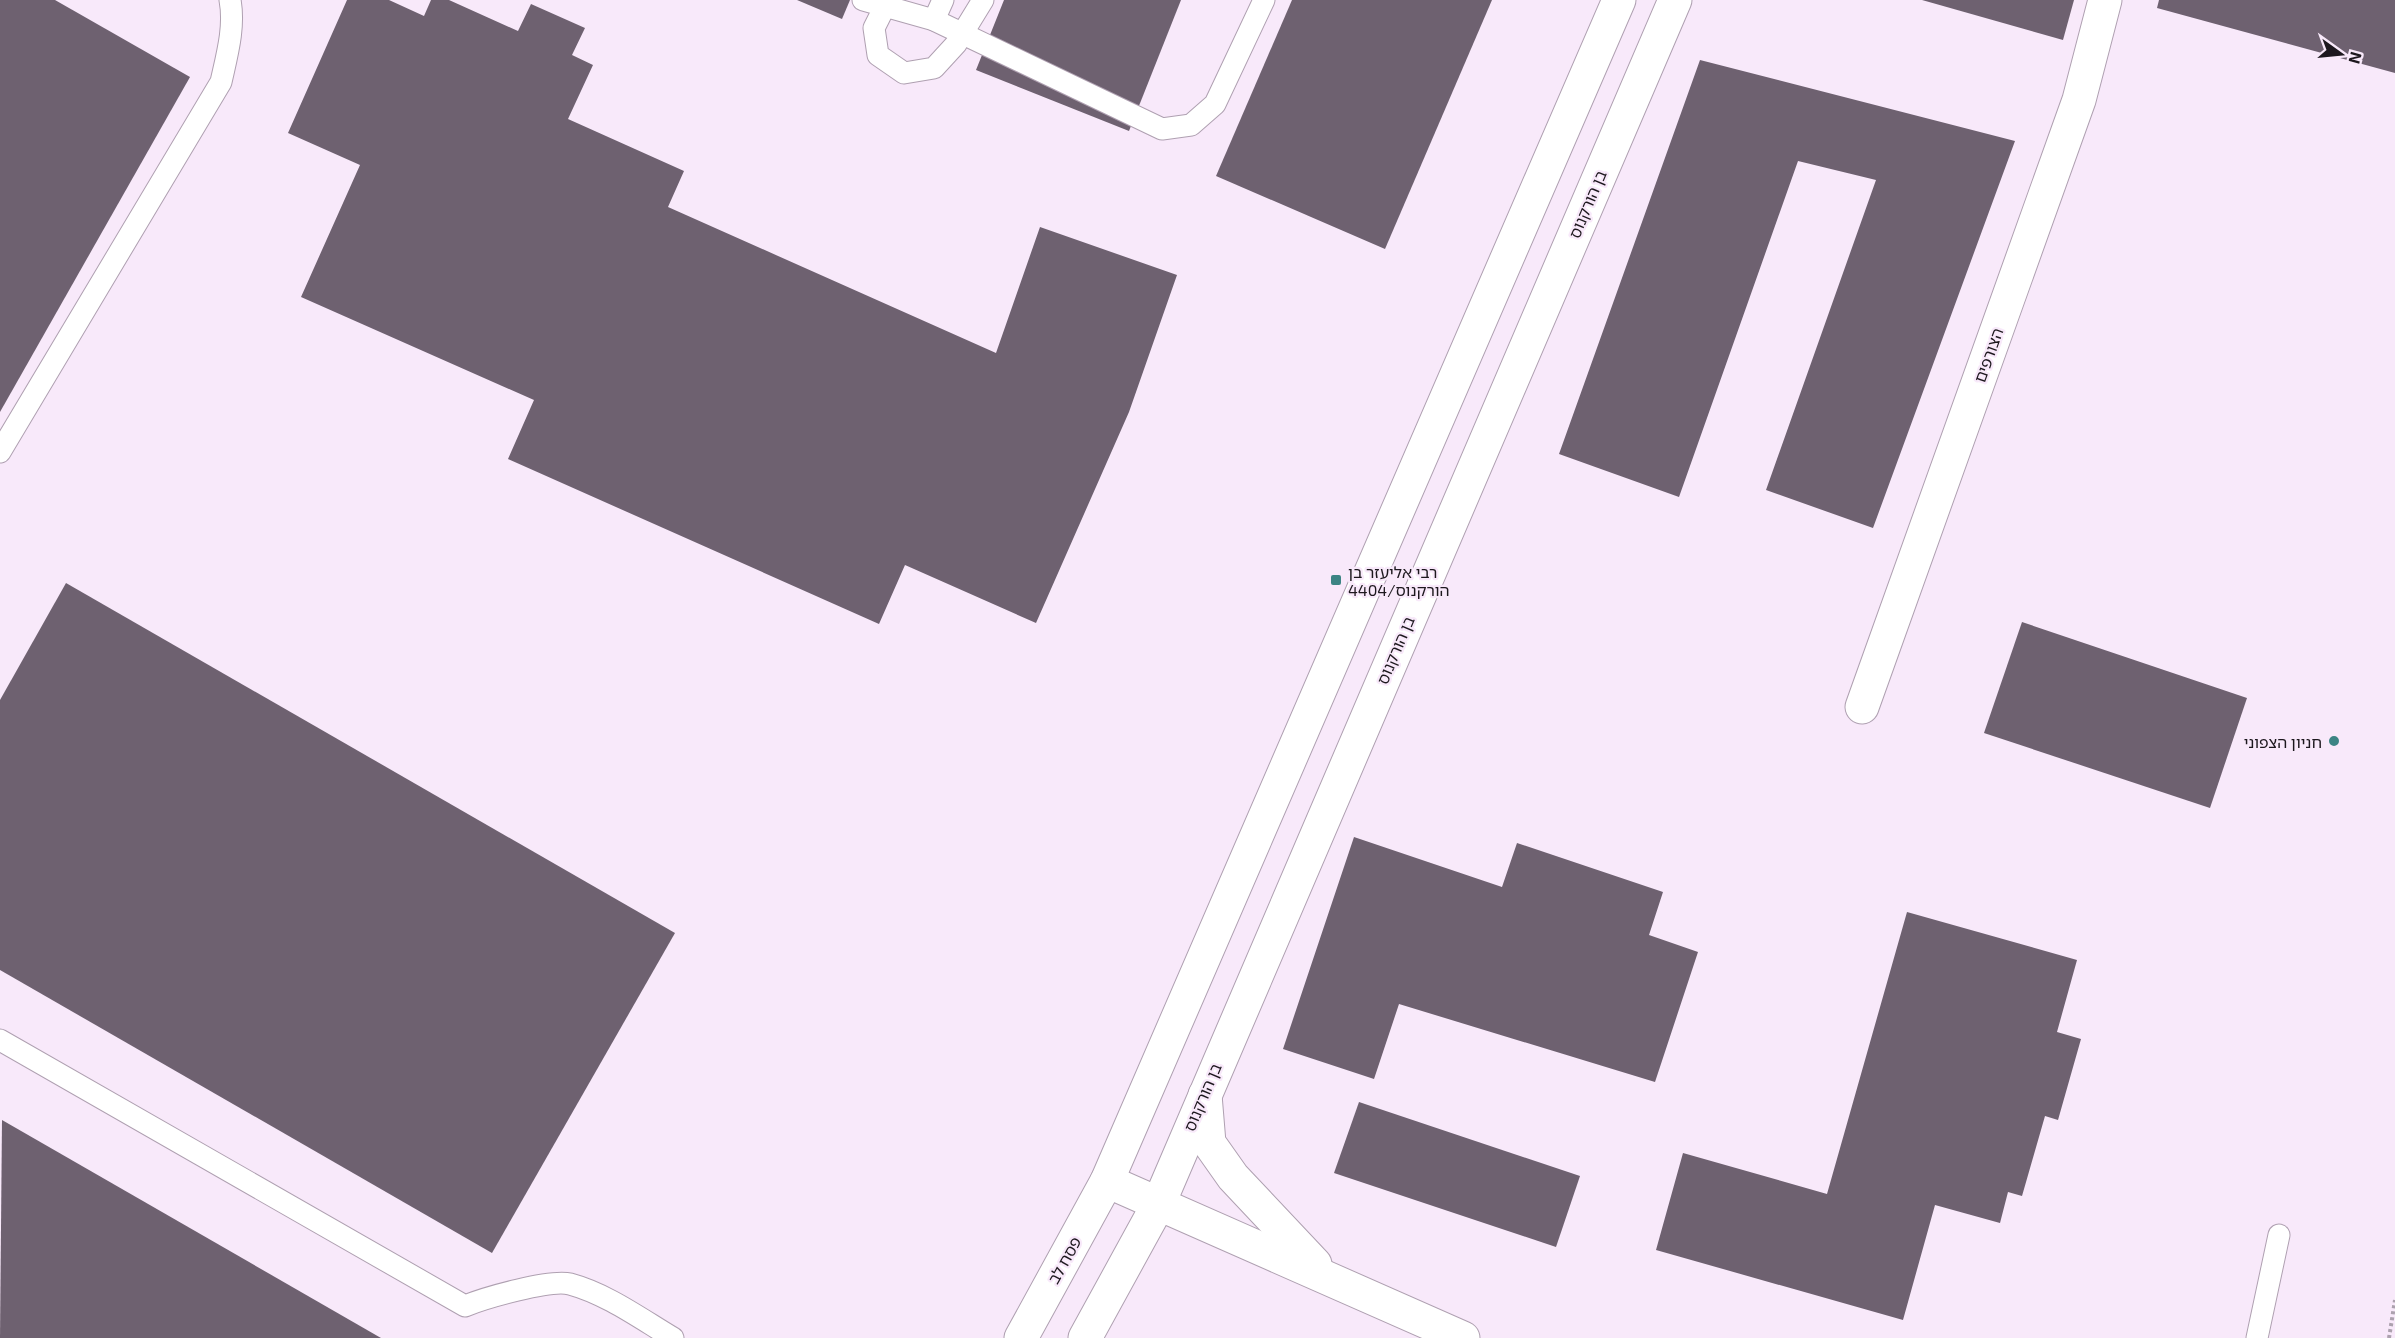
<svg xmlns="http://www.w3.org/2000/svg" width="2395" height="1338" font-family="'Exo 2','Noto Sans Hebrew',sans-serif">
  <style>
    .building { fill: #6e6170 }
    .lines { fill: none; stroke-linecap: round; stroke-linejoin: round }
    .lane-casing { stroke: #afa0b1; stroke-width: 23 }
    .street-casing { stroke: #afa0b1; stroke-width: 35 }
    .secondary-casing { stroke: #afa0b1; stroke-width: 35 }
    .path { stroke: #aca1ae; stroke-width: 4; stroke-dasharray: 3 3; stroke-linecap: butt }
    .lane { stroke: #fff; stroke-width: 21 }
    .street { stroke: #fff; stroke-width: 33 }
    .secondary { stroke: #fff; stroke-width: 33 }
    .poi-dot { fill: #3c8484; stroke: #f8e9fa; stroke-width: 2 }
    .labels { text-anchor: middle; dominant-baseline: central; stroke-width: 4.5; stroke-linejoin: round; paint-order: stroke }
    .street-label { font-size: 16px; fill: #1d181e; stroke: #f8e9fa }
    .poi-label { font-size: 16px; fill: #1d181e; stroke: #f8e9fa; text-anchor: start }
  </style>
  <rect width="100%" height="100%" fill="#f8e9fa"/>
  <g class="building">
    <path d="M0 0H55L190 77 0 412Z"/>
    <path d="M347 0H389L424 16 431 0H449L518 31 531 4 585 28 572 55 593 65 568 119 684 171 668 207 996 353 1040 227 1177 275 1129 412 1036 623 905 565 879 624 508 459 534 400 301 297 360 165 288 133Z"/>
    <path d="M797 0H850L842 19Z"/>
    <path d="M1004 0H1181L1129 131 976 70Z"/>
    <path d="M1292 0H1492L1385 249 1216 176Z"/>
    <path d="M1922 0H2074L2063 40Z"/>
    <path d="M2159 0H2395V73L2157 8Z"/>
    <path d="M1700 60 2015 141 1873 528 1766 490 1876 180 1798 161 1679 497 1559 454Z"/>
    <path d="M66 583 675 933 492 1253 0 970V700Z"/>
    <path d="M2022 622 2247 698 2210 808 1984 733Z"/>
    <path d="M1354 837 1502 887 1517 843 1663 892 1649 935 1698 952 1655 1082 1399 1004 1374 1079 1283 1049Z"/>
    <path d="M1907 912 2077 960 2057 1032 2081 1039 2058 1120 2045 1116 2022 1196 2008 1192 2000 1223 1935 1205 1903 1320 1656 1250 1683 1153 1827 1194Z"/>
    <path d="M1359 1102 1580 1176 1556 1247 1334 1173Z"/>
    <path d="M2 1120 381 1338H0Z"/>
  </g>
  <g class="lines">
    <defs>
      <g id="lane">
        <path d="M863 0 934 20 1162 129 1191 125 1215 104 1264 0"/>
        <path d="M888 0 874 28 878 55 904 73 934 68 956 44 983 0"/>
        <path d="M934 20 943 0"/>
        <path d="M0 452 221 82C227 55 235 27 230 0"/>
        <path d="M0 1040 465 1306C485 1298 550 1279 570 1284 607 1294 641 1319 673 1338"/>
        <path d="M2257 1338 2279 1235"/>
      </g>
      <path id="street" d="M1862 707 2079 100 2105 0"/>
      <g id="secondary">
        <path d="M1205 1095 1209 1143 1233 1177 1315 1264"/>
        <path d="M1107 1181 1463 1338"/>
        <path d="M1021 1338 1107 1181 1619 0"/>
        <path d="M1085 1338 1159 1203 1675 0"/>
      </g>
    </defs>
    <use href="#lane" class="lane-casing"/>
    <use href="#street" class="street-casing"/>
    <use href="#secondary" class="secondary-casing"/>
    <path class="path" d="M2389 1338 2395 1300"/>
    <use href="#lane" class="lane"/>
    <use href="#street" class="street"/>
    <use href="#secondary" class="secondary"/>
  </g>
  <g class="poi-dot">
    <rect x="1330" y="574" width="12" height="12" rx="3"/>
    <circle cx="2334" cy="741" r="6"/>
  </g>
  <g class="labels">
    <g class="street-label">
      <text transform="translate(1587 204) rotate(-67)">בן הורקנוס</text>
      <text transform="translate(1988 355) rotate(-70)">הצורפים</text>
      <text transform="translate(1395 650) rotate(-67)">בן הורקנוס</text>
      <text transform="translate(1202 1097) rotate(-67)">בן הורקנוס</text>
      <text transform="translate(1064 1260) rotate(-61)">פסח לב</text>
    </g>
    <g class="poi-label">
      <text x="1348" y="571">רבי אליעזר בן<tspan x="1348" dy="18">הורקנוס/4404</tspan></text>
      <text x="2322" y="741" text-anchor="end">חניון הצפוני</text>
    </g>
  </g>
  <g transform="translate(2341 54) rotate(105)" stroke="#f8e9fa" stroke-width="4.5" paint-order="stroke">
  <path d="M0-4.5L10 22L0 15L-10 22Z" fill="#1d181e"/>
  <text y="-9" font-size="16" font-weight="bold" text-anchor="middle" fill="#1d181e">N</text>
  </g>
</svg>
